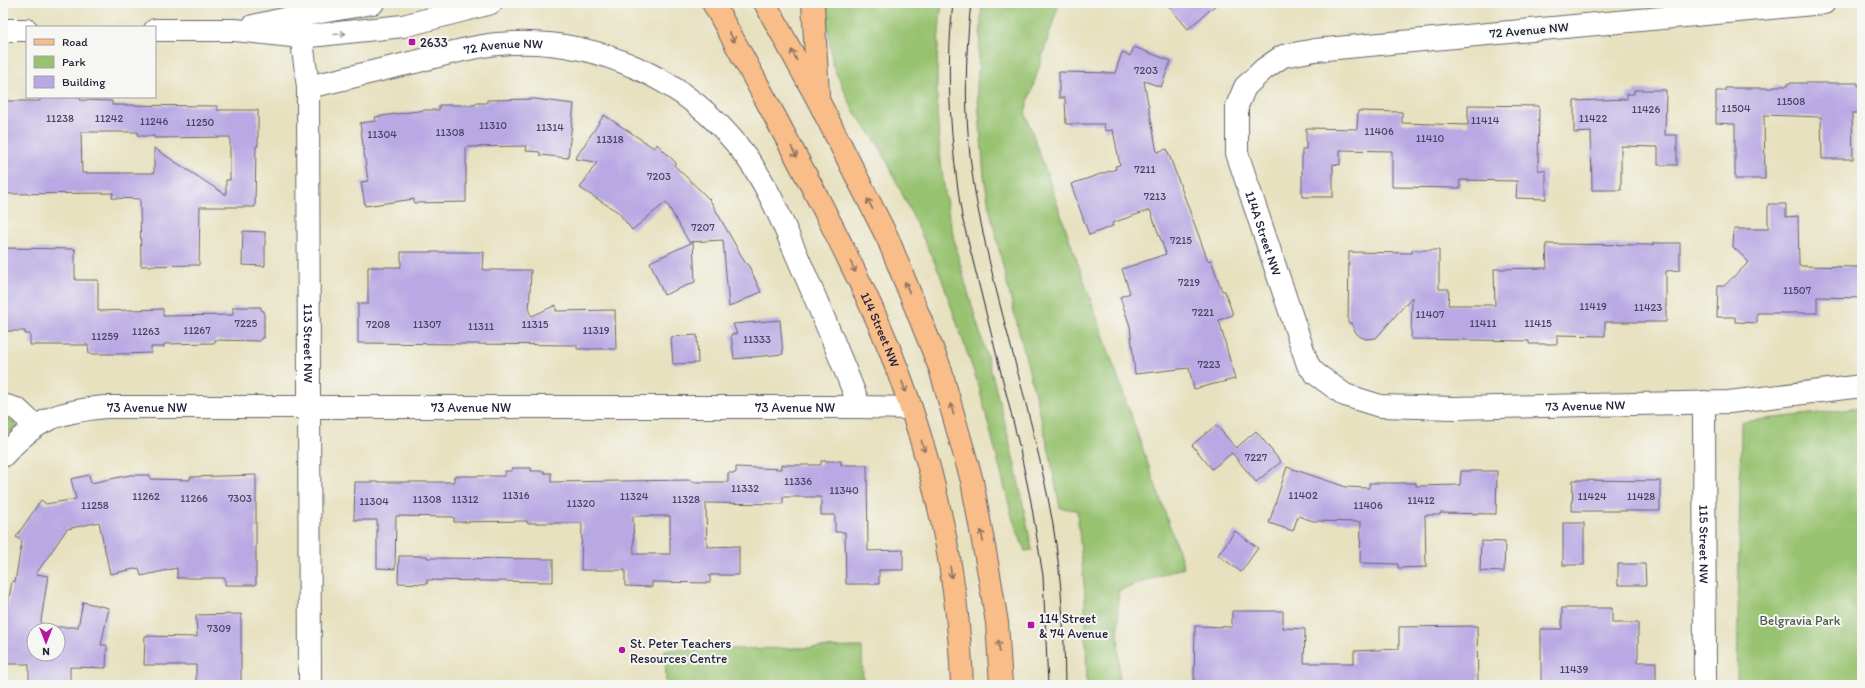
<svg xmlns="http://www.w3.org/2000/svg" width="1865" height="688" font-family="Itim,sans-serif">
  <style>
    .green { fill: #97c26f; stroke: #5c7255 }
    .building { fill: #b8a8e3; fill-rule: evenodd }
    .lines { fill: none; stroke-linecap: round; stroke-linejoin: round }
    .minor-casing { stroke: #676569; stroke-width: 24 }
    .major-casing { stroke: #676569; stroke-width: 24 }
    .minor { stroke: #fff; stroke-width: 22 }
    .major { stroke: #f8bd88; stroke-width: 22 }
    .tram { stroke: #22223b; stroke-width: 1 }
    .oneway { stroke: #9c9ca7 }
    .oneway2 { stroke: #8d7062 }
    .poi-dot { fill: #b5179e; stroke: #f6f6f2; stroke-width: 1.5 }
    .labels { text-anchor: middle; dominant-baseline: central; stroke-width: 4; stroke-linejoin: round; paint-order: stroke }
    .number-label { font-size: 11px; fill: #484465 }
    .street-label { font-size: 13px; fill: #22223b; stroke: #f6f6f2 }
    .poi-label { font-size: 13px; fill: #22223b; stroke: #f6f6f2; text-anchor: start }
    .park-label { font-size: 13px; fill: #4b5a4d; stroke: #f6f6f2 }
  </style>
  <rect width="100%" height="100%" fill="#f6f6f2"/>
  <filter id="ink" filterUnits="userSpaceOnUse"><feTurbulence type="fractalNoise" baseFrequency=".025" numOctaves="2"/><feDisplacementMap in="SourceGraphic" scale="8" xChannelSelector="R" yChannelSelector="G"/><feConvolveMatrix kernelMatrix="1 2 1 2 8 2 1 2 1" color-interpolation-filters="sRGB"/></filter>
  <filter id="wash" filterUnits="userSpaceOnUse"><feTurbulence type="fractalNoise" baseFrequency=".012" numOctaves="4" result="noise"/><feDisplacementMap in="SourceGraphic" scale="16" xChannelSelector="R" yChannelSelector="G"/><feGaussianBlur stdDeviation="0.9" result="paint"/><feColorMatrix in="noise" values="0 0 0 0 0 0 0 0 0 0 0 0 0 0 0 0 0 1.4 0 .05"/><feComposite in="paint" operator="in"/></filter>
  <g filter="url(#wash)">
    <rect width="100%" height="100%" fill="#e7e1bf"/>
    <g class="green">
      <path d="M824 3H942C933 74 936 146 949 216 961 278 983 337 998 397 1012 447 1022 499 1032 550L1025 551 1013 520 979 387 940 274 880 147 853 110 833 66Z"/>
      <path d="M982 3H1059L1025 112 1184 567 1118 591 1119 685H1087L1085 595 1077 510 1060 508 1048 446 1009 292 989 206 984 176 977 87Z"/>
      <path d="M1862 408V685H1737L1741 422Z"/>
      <path d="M3 418 14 422 16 426V428L3 438Z"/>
      <path d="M862 647 863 685H666L665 650Z"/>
    </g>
    <g id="blocks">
      <g class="building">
        <path d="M1166 3H1218L1188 29Z"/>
        <path d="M1134 47 1171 61 1161 87 1144 81 1157 152 1167 149 1208 261 1211 260 1222 291H1225L1233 315 1219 320 1235 379 1194 389 1189 368 1135 374 1130 326 1120 297 1130 293 1122 269 1166 254 1150 210 1112 223 1113 226 1089 235 1071 184 1116 169 1115 166 1120 165 1113 130 1105 131 1104 124H1066L1065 98H1059V72L1115 73 1122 52 1130 56Z"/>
        <path d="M1788 83H1858V86H1862V113H1852L1853 159H1822L1821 117 1764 115 1765 179H1735V124L1716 123V91H1725V88H1774V86H1788Z"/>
        <path d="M1634 90H1666L1665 135H1677V165H1658V147L1621 146V190H1592L1591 132 1574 133V101L1627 99V94H1634Z"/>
        <path d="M40 97H80V100L112 101V105L217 106V110H258V146H256L255 207H200L199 265 141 266 140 199 112 198 113 193 3 194V101H40ZM81 132H138V136H154V138L230 137V180H226V195L154 148V173H82Z"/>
        <path d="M535 99 574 104 568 158 540 155V152L526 151 527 146 466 147V202L414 203V199L365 206 361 182 368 181 360 123 376 121 375 117 425 110H439V105H475V103H487V100Z"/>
        <path d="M1468 105 1539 106 1538 170 1546 171V199L1516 198 1517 181 1460 180V188L1392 187V151L1340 150V165L1333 164V197H1302V149H1306V128L1357 129 1358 111 1402 112V123L1468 125Z"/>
        <path d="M604 115 654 148 657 144 676 163 674 165 710 200 746 264H748L761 292 729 307 723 240 689 242 666 202 632 230 618 212 580 188 597 162 575 159Z"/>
        <path d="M1768 204H1786V217L1798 216 1799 266 1862 267V298L1817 297V313H1757V323L1735 322V317H1717L1718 286H1724L1749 262 1733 247 1734 229H1768Z"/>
        <path d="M243 231 265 232V266L242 265Z"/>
        <path d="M693 242 695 282 664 295 650 262Z"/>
        <path d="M1653 243H1680V270L1666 271V322H1605V336L1557 335V344H1529V341L1411 339 1412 297 1376 338 1366 339 1361 337 1356 333 1351 323H1348L1349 252 1412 253V250H1439V289H1449L1448 305H1495L1494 269 1547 268 1546 244 1653 245Z"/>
        <path d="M3 248 75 249V280H98V311L163 309V316L233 315V307H261V310L264 311V338H261L260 341 215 340V343L164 344V347H151V353L122 354H89L88 345H30V334H25V331H3Z"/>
        <path d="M401 252H484L483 270H531L529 312 532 316 556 305V311L615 310 616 349H577V345L358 343V304H368V267H401Z"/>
        <path d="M780 320 783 354 734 359 731 334H737L733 324Z"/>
        <path d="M697 335 698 363 673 364 671 337Z"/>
        <path d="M1216 425 1236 448 1256 431 1281 462 1256 482 1232 453 1212 469 1192 445Z"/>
        <path d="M821 461H841V465H867L868 551 903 550V570H879V584H846L845 532H835V515H821V497H783V504L706 503 707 547 739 546V575H710V583L652 582V587L625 586V570H581L582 523H527V521L454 522V517L396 516 395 569 377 568V520H354L355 482H454V476H505V471H512V468H531V471H544V473H551V482L692 480V482H728V473H736V467L781 469V465H821ZM633 516H670V554H634Z"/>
        <path d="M1287 467 1346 487 1369 488V483H1416V486L1460 485 1461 471H1497L1496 514 1440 513V515H1425L1426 567 1398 568V564L1360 563 1361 522 1313 521 1298 516 1293 531 1269 523Z"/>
        <path d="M89 475 91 483 130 475H150V479L190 480V477L256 475V585H225V578H177V568L141 576 139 568 110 574 99 522 67 529 36 574 48 576 40 627H78L83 602 109 608 101 645H107L106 668 70 667V685H29V664H3V620H5L12 581 15 582 22 541 16 537 41 500 46 504 76 499 71 479ZM34 630H58V654H34Z"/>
        <path d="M1573 480 1660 481V511H1572Z"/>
        <rect x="1563" y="523" width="21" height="42"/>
        <path d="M1235 531 1258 548 1241 572 1218 555Z"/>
        <path d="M1481 541 1505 542 1504 572 1480 571Z"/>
        <path d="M399 556H427V558L553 559V582L427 580V584L398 583Z"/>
        <path d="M1618 564H1645L1646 585H1618Z"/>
        <path d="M1562 608H1612V623H1638V662H1656V685H1541V629H1562Z"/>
        <path d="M1232 611H1283V628L1305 629 1304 663H1354V651L1399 649V627L1477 626 1478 685H1194L1195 626 1232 627Z"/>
        <path d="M241 614V685H196V665H144L145 636 197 637 196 615Z"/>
      </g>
    </g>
  </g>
  <g filter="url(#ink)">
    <use href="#blocks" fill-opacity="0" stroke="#676569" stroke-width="1"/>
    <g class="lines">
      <defs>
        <g id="minor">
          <path id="s1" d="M297 3 308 87 310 685"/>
          <path id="s2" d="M1824 3 1315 50 1283 56 1264 69 1245 87 1237 106V153L1308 365 1316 374 1345 395 1380 406 1454 408 1729 402 1862 386"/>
          <path d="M253 26 298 16 373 3"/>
          <path d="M3 30H27"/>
          <path d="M155 30H235L301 37 403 26 491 3"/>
          <path id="s3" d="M308 87C344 79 379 70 415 62 442 55 469 47 497 44 592 35 688 78 745 155 767 184 780 217 794 249 817 301 839 354 860 407"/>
          <path id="s4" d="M1704 402 1705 685"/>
          <path d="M3 405 17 409 35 426"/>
          <path id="s5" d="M3 456C36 419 57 412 105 407H860L911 408"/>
        </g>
        <g id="major">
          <path id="s6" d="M713 3C751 71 787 139 823 208 846 254 870 300 889 348 932 455 958 570 962 685"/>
          <path d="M765 3 819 102 888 239 940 368 972 481 989 574 997 623 1001 685"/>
          <path d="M813 3 818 95"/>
        </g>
      </defs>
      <use href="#minor" class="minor-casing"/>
      <use href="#major" class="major-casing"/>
      <use href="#minor" class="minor"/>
      <use href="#major" class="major"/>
      <g class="tram">
        <path d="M953 3C945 75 951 146 962 217L1019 445 1031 502 1043 576 1048 685"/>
        <path d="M971 3C963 73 965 145 979 214 998 310 1029 403 1048 498 1061 560 1064 622 1065 685"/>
      </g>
    </g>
    <defs><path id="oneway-shaft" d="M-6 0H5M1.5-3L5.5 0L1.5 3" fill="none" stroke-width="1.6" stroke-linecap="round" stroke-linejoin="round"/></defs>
    <use class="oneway" href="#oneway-shaft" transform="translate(340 34) rotate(-5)"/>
    <g class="oneway2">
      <use href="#oneway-shaft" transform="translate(732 37) rotate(61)"/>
      <use href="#oneway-shaft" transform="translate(794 55) rotate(-118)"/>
      <use href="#oneway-shaft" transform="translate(794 152) rotate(63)"/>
      <use href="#oneway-shaft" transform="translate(870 204) rotate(-117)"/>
      <use href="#oneway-shaft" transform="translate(853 267) rotate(65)"/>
      <use href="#oneway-shaft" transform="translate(907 287) rotate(-112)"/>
      <use href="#oneway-shaft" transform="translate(904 387) rotate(70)"/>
      <use href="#oneway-shaft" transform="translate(952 409) rotate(-106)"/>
      <use href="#oneway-shaft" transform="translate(923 446) rotate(74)"/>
      <use href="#oneway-shaft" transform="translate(982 536) rotate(-101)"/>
      <use href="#oneway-shaft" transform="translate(951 572) rotate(82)"/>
      <use href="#oneway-shaft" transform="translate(999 646) rotate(-96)"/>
    </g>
  </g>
  <g class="poi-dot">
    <rect x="408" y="38" width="8" height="8" rx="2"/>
    <rect x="1027" y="621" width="8" height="8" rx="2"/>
    <circle cx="622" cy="650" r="4"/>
  </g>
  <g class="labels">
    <g class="number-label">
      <text x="1146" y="70">7203</text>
      <text x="1791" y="101">11508</text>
      <text x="1736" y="108">11504</text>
      <text x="1646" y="109">11426</text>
      <text x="60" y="118">11238</text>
      <text x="109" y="118">11242</text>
      <text x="1593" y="118">11422</text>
      <text x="1485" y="120">11414</text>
      <text x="154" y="121">11246</text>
      <text x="200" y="122">11250</text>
      <text x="493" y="125">11310</text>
      <text x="550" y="127">11314</text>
      <text x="1379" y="131">11406</text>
      <text x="450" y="132">11308</text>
      <text x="382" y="134">11304</text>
      <text x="1430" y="138">11410</text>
      <text x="610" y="139">11318</text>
      <text x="1145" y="169">7211</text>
      <text x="659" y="176">7203</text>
      <text x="1155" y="196">7213</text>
      <text x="703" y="227">7207</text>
      <text x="1181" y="240">7215</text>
      <text x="1189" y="282">7219</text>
      <text x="1797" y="290">11507</text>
      <text x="1593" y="306">11419</text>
      <text x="1648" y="307">11423</text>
      <text x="1203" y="312">7221</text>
      <text x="1430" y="314">11407</text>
      <text x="246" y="323">7225</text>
      <text x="1483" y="323">11411</text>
      <text x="1538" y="323">11415</text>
      <text x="378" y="324">7208</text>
      <text x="427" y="324">11307</text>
      <text x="535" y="324">11315</text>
      <text x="481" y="326">11311</text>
      <text x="197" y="330">11267</text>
      <text x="596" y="330">11319</text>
      <text x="146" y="331">11263</text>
      <text x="105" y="336">11259</text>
      <text x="757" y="339">11333</text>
      <text x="1209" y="364">7223</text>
      <text x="1256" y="457">7227</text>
      <text x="798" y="481">11336</text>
      <text x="745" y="488">11332</text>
      <text x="844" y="490">11340</text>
      <text x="516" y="495">11316</text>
      <text x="1303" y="495">11402</text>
      <text x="146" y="496">11262</text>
      <text x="634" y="496">11324</text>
      <text x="1592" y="496">11424</text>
      <text x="1641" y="496">11428</text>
      <text x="194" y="498">11266</text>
      <text x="240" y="498">7303</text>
      <text x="427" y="499">11308</text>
      <text x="465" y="499">11312</text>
      <text x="686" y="499">11328</text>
      <text x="1421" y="500">11412</text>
      <text x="374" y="501">11304</text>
      <text x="581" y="503">11320</text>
      <text x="95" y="505">11258</text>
      <text x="1368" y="505">11406</text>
      <text x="219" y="628">7309</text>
      <text x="1574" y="669">11439</text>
    </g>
    <g class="street-label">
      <text transform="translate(1529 30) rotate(-5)">72 Avenue NW</text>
      <text stroke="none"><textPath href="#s3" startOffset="200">72 Avenue NW</textPath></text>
      <text stroke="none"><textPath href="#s2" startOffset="745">114A Street NW</textPath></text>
      <text stroke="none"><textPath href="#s6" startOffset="367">114 Street NW</textPath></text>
      <text stroke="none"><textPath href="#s1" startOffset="341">113 Street NW</textPath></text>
      <text stroke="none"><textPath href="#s2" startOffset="1174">73 Avenue NW</textPath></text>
      <text stroke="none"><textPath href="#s5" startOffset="159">73 Avenue NW</textPath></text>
      <text stroke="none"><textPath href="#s5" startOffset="483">73 Avenue NW</textPath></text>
      <text stroke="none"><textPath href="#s5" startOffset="807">73 Avenue NW</textPath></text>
      <text stroke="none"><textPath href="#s4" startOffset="142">115 Street NW</textPath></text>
    </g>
    <g class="poi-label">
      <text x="420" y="42">2633</text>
      <text x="1039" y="618">114 Street<tspan x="1039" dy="15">&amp; 74 Avenue</tspan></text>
      <text x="630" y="643">St. Peter Teachers<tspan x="630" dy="15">Resources Centre</tspan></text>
    </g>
    <g class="park-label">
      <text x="1800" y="620">Belgravia Park</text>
    </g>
  </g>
  <rect width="1865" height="688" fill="none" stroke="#f6f6f2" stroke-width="16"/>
  <rect x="26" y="26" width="130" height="72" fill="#f6f6f2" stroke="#a1a1a9"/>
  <rect x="34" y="39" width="20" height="6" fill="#f8bd88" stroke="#a1a1a9"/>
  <text x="62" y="46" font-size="12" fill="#22223b">Road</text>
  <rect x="34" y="56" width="20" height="12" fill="#97c26f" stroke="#a1a1a9"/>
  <text x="62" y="66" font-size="12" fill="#22223b">Park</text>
  <rect x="34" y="76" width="20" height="12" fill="#b8a8e3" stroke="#a1a1a9"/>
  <text x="62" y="86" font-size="12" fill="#22223b">Building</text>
  <g transform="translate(46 642) rotate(180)"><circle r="19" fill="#f6f6f2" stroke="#a1a1a9"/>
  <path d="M0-3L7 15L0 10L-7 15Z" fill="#b5179e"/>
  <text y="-6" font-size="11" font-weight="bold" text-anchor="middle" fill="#22223b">N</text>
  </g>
</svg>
